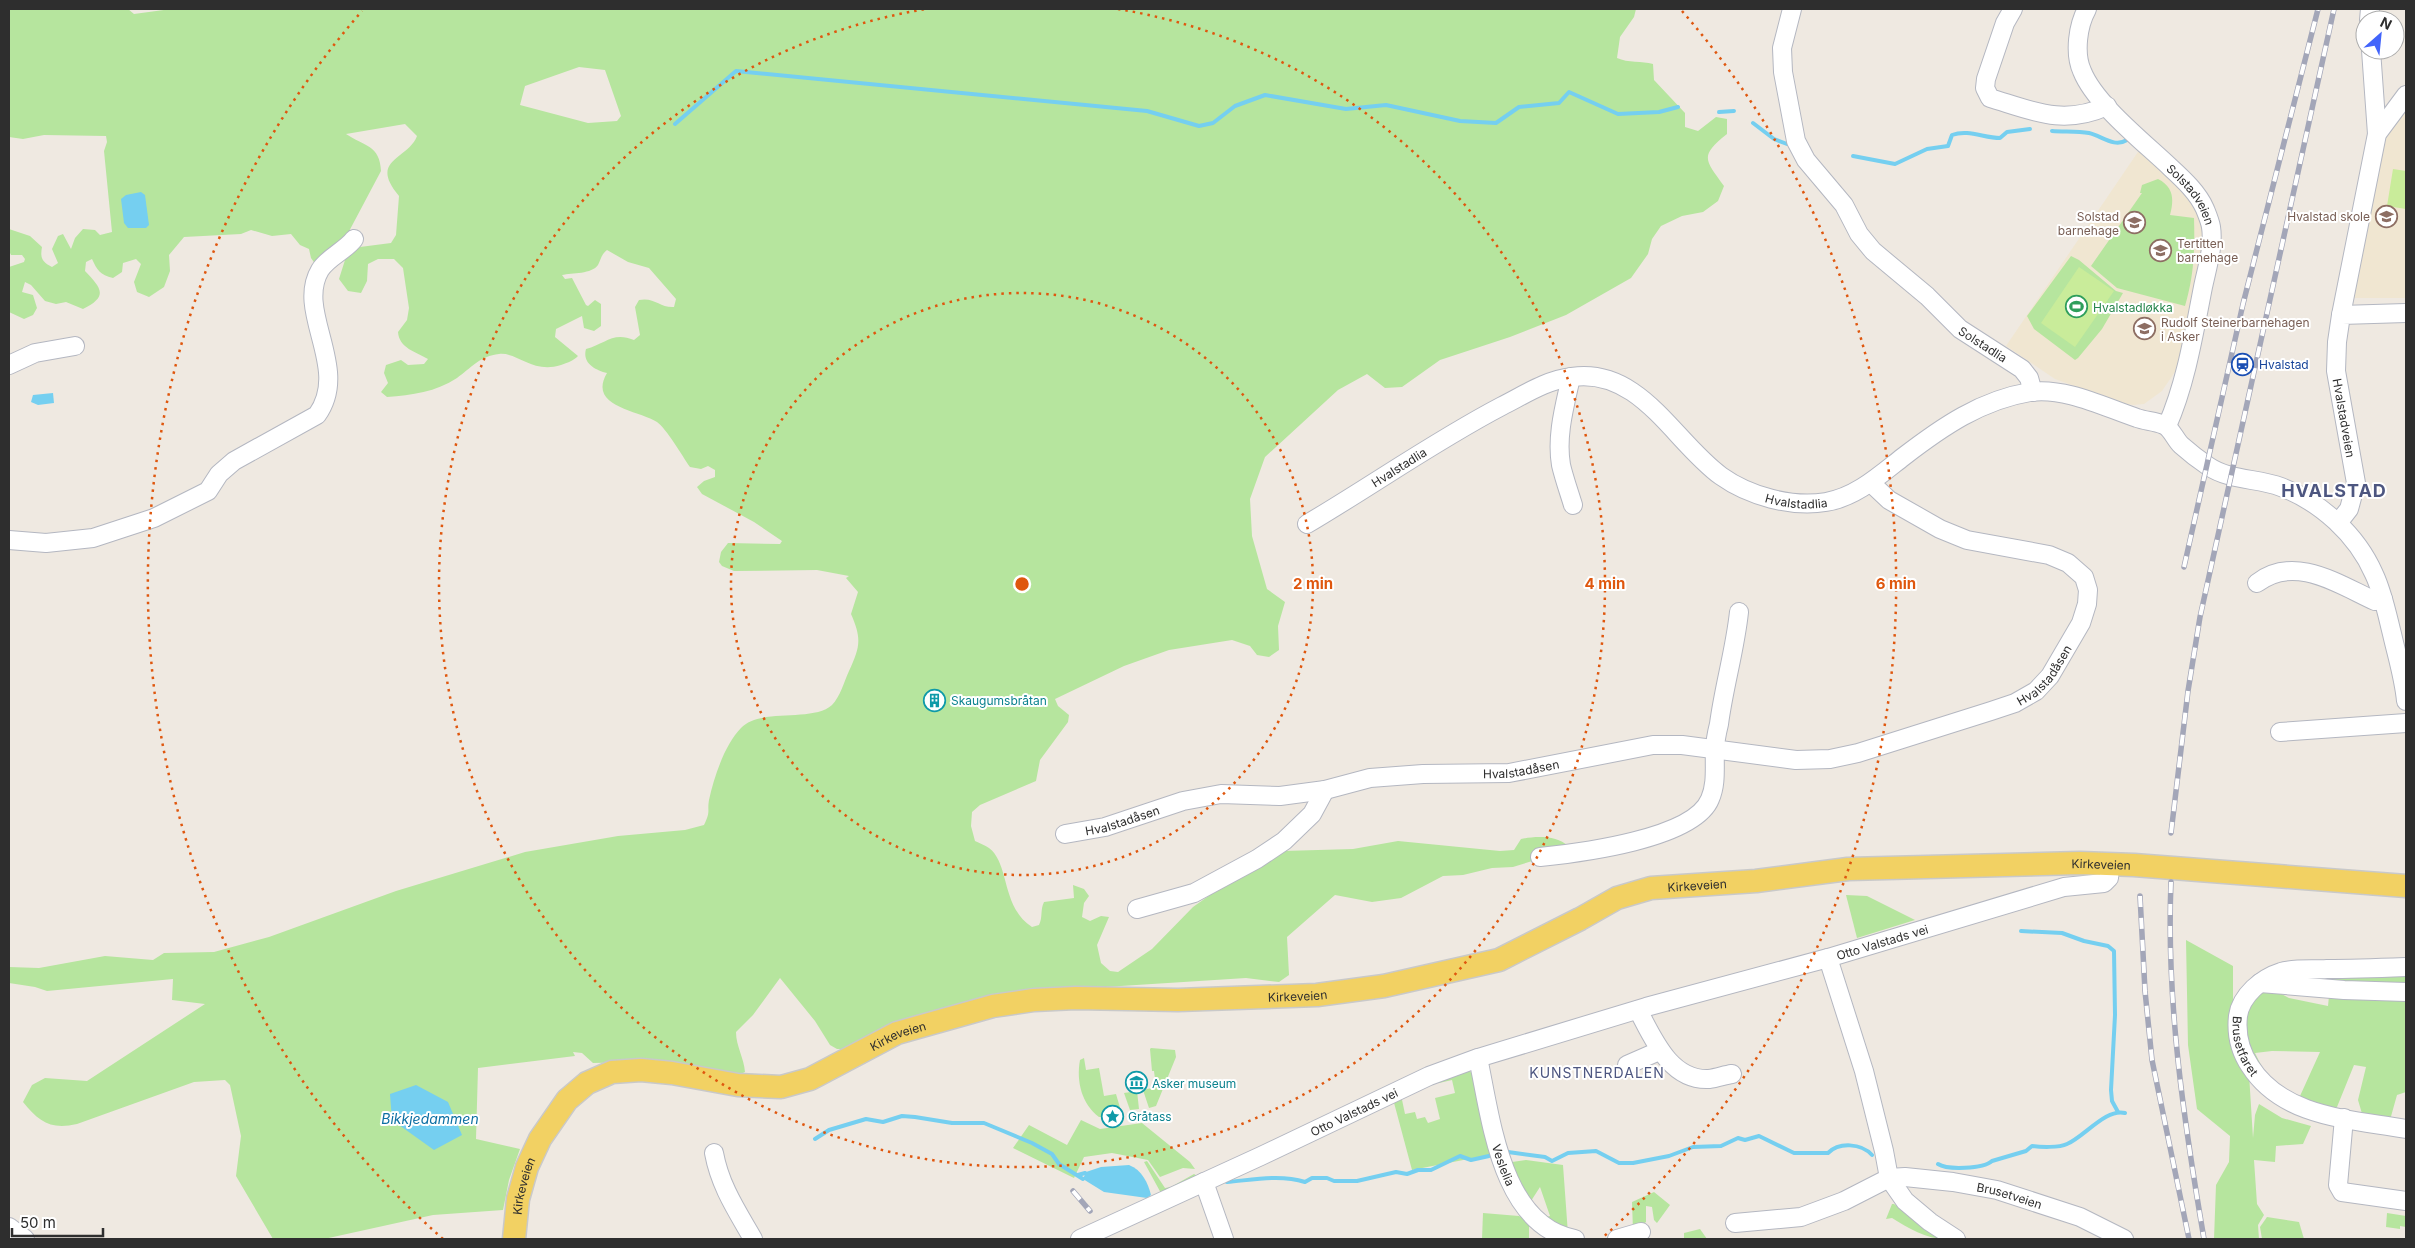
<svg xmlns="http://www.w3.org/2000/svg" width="2415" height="1248" font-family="Inter,sans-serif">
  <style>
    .education { fill: #f0e6d1 }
    .green { fill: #b6e59e; fill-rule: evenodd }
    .pitch { fill: #c9ec9a }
    .water { fill: #75cff0 }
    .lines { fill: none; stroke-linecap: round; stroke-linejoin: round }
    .stream { stroke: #75cff0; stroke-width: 4 }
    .minor-casing { stroke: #b4b7c1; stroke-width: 20 }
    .major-casing { stroke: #c9c9c9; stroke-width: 25 }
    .minor { stroke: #fff; stroke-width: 18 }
    .major { stroke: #f2d163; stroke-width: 22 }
    .rail-casing { stroke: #a3a6b8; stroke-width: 5.5 }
    .rail { stroke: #fff; stroke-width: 4; stroke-dasharray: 11; stroke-linecap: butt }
    .ring { fill: none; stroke: #df570e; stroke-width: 2.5; stroke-dasharray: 2.5 5 }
    .labels { text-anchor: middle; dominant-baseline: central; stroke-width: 4; stroke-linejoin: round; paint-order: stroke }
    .street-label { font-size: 12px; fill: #2e2e2e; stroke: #fff }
    .education-label { font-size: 12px; fill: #785e54; stroke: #fff; text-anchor: end }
    .leisure-label { font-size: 12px; fill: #27864d; stroke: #fff; text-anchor: start }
    .transit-label { font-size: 12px; fill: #164399; stroke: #fff; text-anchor: start }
    .culture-label { font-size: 12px; fill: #0d838f; stroke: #fff; text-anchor: start }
    .neighbourhood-label { font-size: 14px; letter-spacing: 1px; fill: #4d5680; stroke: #fff }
    .water-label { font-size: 14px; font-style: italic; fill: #0d6fa3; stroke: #fff }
    .district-label { font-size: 18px; font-weight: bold; letter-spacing: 1px; fill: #4d5680; stroke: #fff }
    .centre { fill: #df570e; stroke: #fff; stroke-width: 2.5 }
    .ring-label { font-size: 15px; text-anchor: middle; font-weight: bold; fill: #df570e; stroke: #fff; stroke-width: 4; stroke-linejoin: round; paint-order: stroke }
  </style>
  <rect width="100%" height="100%" fill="#efe9e1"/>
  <g class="education">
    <path d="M2406 100V298H2350L2382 134Z"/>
    <path d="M2142 146 2193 199 2206 237 2183 360 2162 391 2144 404 2133 405 2122 403 2055 379 2006 346Z"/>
  </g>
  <g class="green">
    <path d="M9 9H128L134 14 171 9H1636L1634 17 1620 37 1617 58C1628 63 1642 61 1653 64L1654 80 1685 113V127L1698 131 1716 117 1727 119V134C1699 156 1705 160 1724 186L1718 201 1703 212 1682 216 1661 226 1652 239 1648 254 1631 278 1566 315 1510 337 1440 360 1402 387 1385 388 1367 374 1338 390 1265 457 1250 499 1252 536 1267 589 1285 602 1278 626 1279 650 1269 657 1257 655 1250 646 1232 640 1169 650 1124 666 1055 699 1058 706 1069 715 1068 722 1040 760 1036 781 980 805 972 812 971 826 975 841C979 843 985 845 989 848 1010 864 1001 907 1032 927L1039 925C1043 917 1040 910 1044 902L1074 898 1073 885 1084 889 1089 896 1084 903 1082 917 1090 921 1101 916 1109 917 1097 945 1101 963 1110 971 1118 972 1152 949 1193 907 1264 857 1283 851 1353 849 1398 841 1500 851 1514 850 1521 839C1535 836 1557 835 1568 846L1565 851 1513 867 1492 868 1463 875 1443 876 1401 898 1372 902 1335 895 1287 937 1289 975 1279 982 1246 978 1027 992 904 1020 868 1035 849 1049H837L830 1045 815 1021 780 978 753 1015 736 1032C736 1046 744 1058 745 1072L737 1076 639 1062 593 1063 582 1053 573 1052 575 1056 478 1068 476 1139 520 1149 509 1180 503 1210 433 1215 324 1239H273L236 1176 241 1136 230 1085 225 1080 194 1082 77 1124C51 1130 39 1122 23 1102L32 1085 45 1078 87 1081 205 1004 172 1000 173 979 47 991 35 987 9 983V967L39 968 105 956 153 960 164 953 214 952 269 937 396 891 525 852 618 836 685 830 704 825C711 811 707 812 709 800 714 777 725 744 741 728 760 707 812 723 832 705 840 697 844 682 849 671 860 647 862 639 851 614L858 592 846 578 849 576 817 570 734 571 722 566 719 562 721 552 728 543 780 544 782 541 754 522 702 494 697 487 704 481 715 477V470L708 466 701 469 690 467C683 457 666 428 657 422 639 410 587 407 607 373 595 370 582 363 586 349 605 344 613 331 634 340L640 335 635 307 639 300C655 297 660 308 674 307L676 299 649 268 628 262 607 250C601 255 601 259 598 265 592 274 572 273 562 275L565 279 572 278 586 305 588 306 595 300 601 304V326L594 331 584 328 582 316 556 329 555 337 578 356C573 361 569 362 561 365 532 374 518 352 499 354 480 356 471 368 457 378 436 392 412 395 387 397L381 392 388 383 384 373 386 365 401 360 408 365 424 364 428 359C416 352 399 348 398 332L407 320 409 308 403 268 394 259H378L368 264 367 281 361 293 348 291 339 279 345 260 360 247 391 243 396 235 399 196C368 159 408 160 417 136L405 124 346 134C364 146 380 145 381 171L346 237 316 265 311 258 309 249 300 245 291 234 272 236 251 230 241 234 184 237 169 255 170 271 164 287 149 297 137 292 134 282 141 264 136 259 123 263 122 272 113 278C100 275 97 270 92 259L86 262 85 271C101 288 109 296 83 309L66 302 56 304 45 301 31 285 25 282 22 292 33 295 37 308 33 315 24 319 9 312V267L24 262 25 259 22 255H11L9 251V229L30 236 42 247C40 258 42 262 52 267L58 263 52 249 58 236 63 234 71 249 75 238 83 229 95 230 100 235 112 232 104 151 107 142 106 136 44 135 23 139 9 137ZM579 67 605 70 621 116 617 121 588 123 520 105 525 86Z"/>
    <path d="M2158 179C2174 187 2174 200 2170 215L2194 218C2195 250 2194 275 2185 306L2117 288 2091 266 2142 193H2140L2142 185Z"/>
    <path d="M2071 256 2079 260 2116 291 2123 293 2102 329 2078 358 2075 360 2034 329 2027 316Z"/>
    <path d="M1846 895 1867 896 1915 920 1857 938Z"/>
    <path d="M2186 940 2233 966V1022L2249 1074 2253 1138 2255 1115 2259 1104 2282 1118 2311 1126 2303 1144 2276 1146 2275 1162 2254 1160 2257 1204 2264 1215 2258 1225 2259 1239H2214L2216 1185 2229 1162 2230 1136 2197 1109 2188 1045Z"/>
    <path d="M2406 971V987L2279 977Z"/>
    <path d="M2258 989 2276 991 2289 998 2328 1006 2329 996 2406 1000V1092L2397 1095 2390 1120 2363 1117 2358 1100 2366 1067 2354 1065 2337 1107 2330 1112 2278 1087 2307 1099 2300 1096 2320 1052 2272 1051 2255 1053 2262 1067 2250 1059 2241 1025Z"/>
    <path d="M1151 1048 1175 1050 1176 1057 1156 1106 1149 1108 1143 1090 1156 1087 1154 1071H1152L1150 1049Z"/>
    <path d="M1084 1058 1086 1070 1099 1068 1104 1096 1116 1094 1121 1111 1120 1116 1099 1117C1082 1104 1076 1082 1080 1060Z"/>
    <path d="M1466 1069 1476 1076 1494 1154 1412 1170 1393 1099 1401 1095 1405 1114 1415 1112 1417 1119 1425 1117 1428 1123 1440 1119 1435 1098 1455 1093 1452 1080 1439 1083 1438 1081Z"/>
    <path d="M1137 1091 1139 1109 1130 1110 1124 1093Z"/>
    <path d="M1081 1120 1100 1129 1142 1123 1190 1162 1195 1169 1183 1168 1160 1177 1148 1160 1112 1153 1084 1157 1074 1178 1013 1148 1029 1125 1067 1145Z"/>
    <path d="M1526 1160 1563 1165 1568 1234 1543 1218 1550 1216 1540 1187 1531 1201 1505 1163Z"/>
    <path d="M1147 1161 1165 1188 1171 1187 1194 1174 1200 1178 1162 1195 1144 1162Z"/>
    <path d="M1654 1192 1670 1205 1657 1223 1654 1220 1652 1207 1646 1206V1222L1633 1231 1632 1202Z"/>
    <path d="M1892 1204H1894L1913 1219 1946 1239C1926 1239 1908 1228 1892 1218L1886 1219Z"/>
    <path d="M1483 1213 1519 1216 1529 1222V1239H1482Z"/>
    <path d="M2387 1213 2406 1216V1227L2400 1226V1229L2386 1227Z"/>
    <path d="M2267 1217 2299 1222 2304 1239H2262L2260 1227Z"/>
    <path d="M1700 1229 1707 1239H1684V1233Z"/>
  </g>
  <g class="pitch">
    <path d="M2393 169 2406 171V209L2387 206Z"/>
    <path d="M2079 267 2114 291 2075 347 2041 323Z"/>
  </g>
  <g class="water">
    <path d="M141 192 145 195 149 225 146 228H128L124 223 121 199 126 195Z"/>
    <path d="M53 393 54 403 38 405 31 402 33 395Z"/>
    <path d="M416 1085 448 1102 462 1135 434 1150 392 1120 390 1094Z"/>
    <path d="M1129 1165C1142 1170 1148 1183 1151 1195L1147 1198 1104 1192 1083 1179 1086 1172 1101 1167Z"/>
  </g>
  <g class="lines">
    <g class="stream">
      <path d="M1719 112 1734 111"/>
      <path d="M1753 123 1774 139 1787 144"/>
      <path d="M675 124 736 71 1147 111 1199 126 1213 123 1235 106 1265 95 1346 109 1386 105 1460 121 1496 123 1519 107 1559 103 1569 92 1618 114 1659 112 1678 107"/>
      <path d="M2052 131C2064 132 2077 131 2089 133 2102 136 2114 148 2127 140"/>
      <path d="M1853 156 1895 164 1927 149 1948 146 1952 135C1968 129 1984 138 2000 138L2007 132 2030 129"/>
      <path d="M2021 931 2062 933 2084 941 2108 946 2114 951 2115 1015 2111 1090 2112 1101 2118 1112"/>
      <path d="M815 1139 829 1130 866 1119 883 1122 902 1116 915 1117 952 1123H984L1032 1143 1052 1154 1059 1164 1083 1179"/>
      <path d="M1508 1152 1545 1157 1552 1161 1568 1153 1596 1151 1619 1163H1633L1669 1156 1693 1147 1721 1146 1738 1138 1745 1140 1759 1136 1794 1153H1828C1839 1142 1861 1143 1872 1155"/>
      <path d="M1938 1164C1947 1170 1983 1169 1992 1161L2026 1151 2032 1146C2040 1147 2059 1148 2067 1144 2084 1137 2106 1108 2125 1113"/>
      <path d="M1078 1175 1085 1173"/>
      <path d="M1227 1182C1252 1180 1280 1174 1305 1182L1312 1178H1327L1334 1181H1357L1396 1172 1407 1174 1418 1170H1431L1460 1156 1471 1160 1489 1156"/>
    </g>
    <defs>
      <g id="minor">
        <path id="s1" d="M1792 9 1782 48 1783 72 1796 141 1806 160 1844 205 1859 234 1873 251 1927 296 1960 329 2022 369 2029 378 2033 392"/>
        <path d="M2013 9 2005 23 1986 79 1985 88 1990 98C2033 111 2063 126 2107 106"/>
        <path id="s2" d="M2087 9C2078 25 2074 53 2082 71 2095 104 2145 143 2171 168 2184 180 2198 193 2205 209 2207 214 2210 221 2211 227 2214 246 2207 268 2203 287 2194 333 2186 383 2167 426"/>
        <path d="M2369 20 2370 9"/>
        <path d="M2371 50 2377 134"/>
        <path d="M2341 315 2377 134 2406 95"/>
        <path d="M9 365 35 353 75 346"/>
        <path d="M1571 377C1565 405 1556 435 1561 465 1564 478 1569 492 1573 505"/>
        <path d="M2338 523 2349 509 2356 483 2336 371 2337 342 2341 315 2406 313"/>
        <path id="s3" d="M1307 524C1373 485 1435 441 1502 406 1524 395 1546 380 1572 377 1640 367 1674 442 1721 476 1749 496 1792 508 1826 502 1856 497 1880 475 1903 457 1942 427 1981 400 2030 392 2065 387 2104 407 2137 418 2145 421 2155 421 2164 425 2171 428 2175 439 2181 445 2190 453 2199 460 2208 466 2230 481 2258 478 2281 487 2321 502 2357 535 2374 574 2383 593 2387 614 2392 634 2397 656 2404 678 2406 701"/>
        <path d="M9 540 46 543 93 538 154 518 208 491 219 474 234 461 317 415C351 368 295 312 320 270 328 257 345 251 354 239"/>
        <path d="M2257 583C2294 554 2338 584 2375 601L2383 599"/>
        <path d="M2280 732 2406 723"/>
        <path id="s4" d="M1065 834 1105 827 1183 801 1221 794 1280 796 1325 790 1370 778 1423 774 1509 773 1653 745H1682L1796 760 1830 759 1858 753 1991 711 2015 703 2036 691 2050 676 2081 623 2087 604 2088 590 2084 577 2068 563 2049 555 1967 540 1940 529 1889 500 1871 483"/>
        <path d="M1540 857C1579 853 1694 839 1710 799 1717 783 1714 766 1715 750 1715 741 1717 732 1719 724 1724 686 1735 650 1739 612"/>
        <path d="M1137 909 1194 893 1257 859 1284 841 1312 814 1325 790"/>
        <path d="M1828 958 1864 1071 1884 1151 1889 1178 1905 1201 1930 1222 1956 1239"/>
        <path id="s5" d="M2406 967C2380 968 2353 969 2327 969 2312 970 2295 968 2281 972 2262 978 2241 995 2238 1016 2236 1034 2240 1051 2250 1066 2283 1118 2351 1119 2406 1129"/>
        <path d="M2260 983 2344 990 2406 992"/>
        <path d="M1638 1010C1653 1038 1670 1081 1709 1079 1717 1078 1725 1075 1732 1074"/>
        <path id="s6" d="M1478 1058C1491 1118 1501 1226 1575 1239"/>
        <path d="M1627 1065 1659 1051"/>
        <path d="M2344 1118 2338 1185 2342 1192 2406 1201"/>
        <path d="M714 1153C720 1186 737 1211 753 1239"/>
        <path d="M1204 1182 1224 1239"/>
        <path id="s7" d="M1735 1223 1801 1217 1844 1201 1889 1178 1905 1177 1953 1182 1997 1190 2080 1217 2124 1239"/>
        <path d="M9 1227 25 1239"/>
        <path id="s8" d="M1080 1239 1261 1156 1429 1076 1478 1058 1646 1007 1828 958 2064 887 2104 883 2109 878 2110 864"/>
        <path d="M1617 1239 1641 1232"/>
      </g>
      <g id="major">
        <path id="s9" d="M514 1239 518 1199 527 1167 540 1139 567 1100 587 1083 612 1072 641 1070 672 1073 738 1085 781 1087 810 1079 897 1033 993 1006 1034 1000 1076 998 1178 1000 1317 995 1384 986 1499 960 1580 919 1617 898 1651 888 1756 881 1848 869 2080 863 2134 865 2406 886"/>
      </g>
    </defs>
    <use href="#minor" class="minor-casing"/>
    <use href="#major" class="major-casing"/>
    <use href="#minor" class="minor"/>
    <use href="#major" class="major"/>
    <defs>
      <g id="rail">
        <path d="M2184 567 2243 304 2318 9"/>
        <path d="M2171 833 2188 691 2200 617 2334 9"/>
        <path d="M2171 882C2166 1002 2184 1122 2204 1239"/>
        <path d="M2140 896 2145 991 2152 1060 2189 1239"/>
        <path d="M1073 1191 1090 1211"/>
      </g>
    </defs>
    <use href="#rail" class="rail-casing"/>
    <use href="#rail" class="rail"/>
  </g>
  <g class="ring">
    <circle cx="1022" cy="584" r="291"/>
    <path d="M1118 9A583 583 0 1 1 926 9"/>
    <path d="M443 1239A874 874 0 0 1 362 11M1682 11A874 874 0 0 1 1601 1239"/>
  </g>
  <defs>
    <symbol id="school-ring" viewBox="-11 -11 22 22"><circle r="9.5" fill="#fff" stroke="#8d6e63" stroke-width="1.5"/><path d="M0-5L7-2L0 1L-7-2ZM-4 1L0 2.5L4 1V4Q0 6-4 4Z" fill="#8d6e63"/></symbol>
    <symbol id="stadium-ring" viewBox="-11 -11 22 22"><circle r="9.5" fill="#fff" stroke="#2e9e5b" stroke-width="1.5"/><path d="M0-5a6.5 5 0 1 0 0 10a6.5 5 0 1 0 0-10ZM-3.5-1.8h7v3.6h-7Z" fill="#2e9e5b"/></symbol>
    <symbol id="station-ring" viewBox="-11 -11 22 22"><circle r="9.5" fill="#fff" stroke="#1a4fb4" stroke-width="1.5"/><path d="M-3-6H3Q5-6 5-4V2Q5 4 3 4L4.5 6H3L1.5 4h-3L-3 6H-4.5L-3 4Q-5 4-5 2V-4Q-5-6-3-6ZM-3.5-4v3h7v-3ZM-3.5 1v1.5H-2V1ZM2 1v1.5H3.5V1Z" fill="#1a4fb4"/></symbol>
    <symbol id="building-ring" viewBox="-11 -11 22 22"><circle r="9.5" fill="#fff" stroke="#0f9aa8" stroke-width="1.5"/><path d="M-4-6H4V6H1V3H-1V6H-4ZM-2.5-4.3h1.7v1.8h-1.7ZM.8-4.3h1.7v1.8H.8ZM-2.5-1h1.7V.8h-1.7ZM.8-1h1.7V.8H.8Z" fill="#0f9aa8"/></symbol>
    <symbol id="museum-ring" viewBox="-11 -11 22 22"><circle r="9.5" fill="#fff" stroke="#0f9aa8" stroke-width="1.5"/><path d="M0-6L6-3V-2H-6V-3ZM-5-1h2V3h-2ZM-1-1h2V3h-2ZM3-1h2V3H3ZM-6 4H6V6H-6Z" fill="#0f9aa8"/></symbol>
    <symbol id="sight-ring" viewBox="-11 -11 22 22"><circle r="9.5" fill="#fff" stroke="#0f9aa8" stroke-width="1.5"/><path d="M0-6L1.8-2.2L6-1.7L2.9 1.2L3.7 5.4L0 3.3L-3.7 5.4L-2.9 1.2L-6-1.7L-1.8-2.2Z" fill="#0f9aa8"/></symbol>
  </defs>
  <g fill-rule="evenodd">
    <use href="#school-ring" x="2374" y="204" width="25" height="25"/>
    <use href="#school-ring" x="2122" y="210" width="25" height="25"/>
    <use href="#school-ring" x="2148" y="238" width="25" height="25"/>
    <use href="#stadium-ring" x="2064" y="294" width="25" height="25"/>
    <use href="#school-ring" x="2132" y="316" width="25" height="25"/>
    <use href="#station-ring" x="2230" y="352" width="25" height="25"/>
    <use href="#building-ring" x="922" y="688" width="25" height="25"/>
    <use href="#museum-ring" x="1124" y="1070" width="25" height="25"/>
    <use href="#sight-ring" x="1100" y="1104" width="25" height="25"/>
  </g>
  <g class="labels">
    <g class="street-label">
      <text stroke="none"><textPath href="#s2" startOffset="230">Solstadveien</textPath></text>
      <text stroke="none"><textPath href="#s1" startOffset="414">Solstadlia</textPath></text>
      <text transform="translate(2344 418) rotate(80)">Hvalstadveien</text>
      <text stroke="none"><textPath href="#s3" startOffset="108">Hvalstadlia</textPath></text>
      <text stroke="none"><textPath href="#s3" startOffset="571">Hvalstadlia</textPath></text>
      <text stroke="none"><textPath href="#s4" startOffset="1011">Hvalstadåsen</textPath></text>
      <text stroke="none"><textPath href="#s4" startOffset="464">Hvalstadåsen</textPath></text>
      <text stroke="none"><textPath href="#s4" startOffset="59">Hvalstadåsen</textPath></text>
      <text stroke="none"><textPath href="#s9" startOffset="1734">Kirkeveien</textPath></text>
      <text stroke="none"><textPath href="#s9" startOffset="1329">Kirkeveien</textPath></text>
      <text stroke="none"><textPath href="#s8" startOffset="858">Otto Valstads vei</textPath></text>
      <text stroke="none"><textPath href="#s9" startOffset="909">Kirkeveien</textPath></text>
      <text stroke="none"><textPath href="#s9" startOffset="504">Kirkeveien</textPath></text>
      <text stroke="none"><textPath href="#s5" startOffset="221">Brusetfaret</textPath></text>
      <text stroke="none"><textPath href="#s8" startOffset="302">Otto Valstads vei</textPath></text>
      <text stroke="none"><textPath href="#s6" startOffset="110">Veslelia</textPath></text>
      <text stroke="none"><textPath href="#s9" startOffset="54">Kirkeveien</textPath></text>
      <text stroke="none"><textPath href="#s7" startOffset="285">Brusetveien</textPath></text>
    </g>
    <g class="education-label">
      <text x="2119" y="216">Solstad<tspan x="2119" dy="14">barnehage</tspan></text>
      <text x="2370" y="216">Hvalstad skole</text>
      <text x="2177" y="243" text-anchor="start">Tertitten<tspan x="2177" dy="14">barnehage</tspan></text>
      <text x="2161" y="322" text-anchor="start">Rudolf Steinerbarnehagen<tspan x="2161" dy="14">i Asker</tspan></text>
    </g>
    <g class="leisure-label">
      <text x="2093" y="307">Hvalstadløkka</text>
    </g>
    <g class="transit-label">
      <text x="2259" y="364">Hvalstad</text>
    </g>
    <g class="culture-label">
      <text x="951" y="700">Skaugumsbråtan</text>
      <text x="1152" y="1083">Asker museum</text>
      <text x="1128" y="1116">Gråtass</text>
    </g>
    <g class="neighbourhood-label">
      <text x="1597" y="1072">KUNSTNERDALEN</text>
    </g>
    <g class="water-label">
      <text x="430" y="1118">Bikkjedammen</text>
    </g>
    <g class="district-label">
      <text x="2334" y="490">HVALSTAD</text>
    </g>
  </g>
  <circle cx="1022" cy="584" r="8" class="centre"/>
  <g class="ring-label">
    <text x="1313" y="589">2 min</text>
    <text x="1605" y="589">4 min</text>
    <text x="1896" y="589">6 min</text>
  </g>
  <rect width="2415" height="1248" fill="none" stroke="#2e2e2e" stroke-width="20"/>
  <g transform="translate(2380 35) rotate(27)"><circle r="24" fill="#ffffff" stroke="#ababab"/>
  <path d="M0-4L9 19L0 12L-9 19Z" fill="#4264fb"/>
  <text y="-8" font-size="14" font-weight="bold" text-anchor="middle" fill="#2e2e2e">N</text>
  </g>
  <path d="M12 1228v8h91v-8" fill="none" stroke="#2e2e2e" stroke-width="2.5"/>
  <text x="20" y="1228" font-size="15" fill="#2e2e2e" stroke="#ffffff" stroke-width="4" paint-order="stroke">50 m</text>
</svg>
